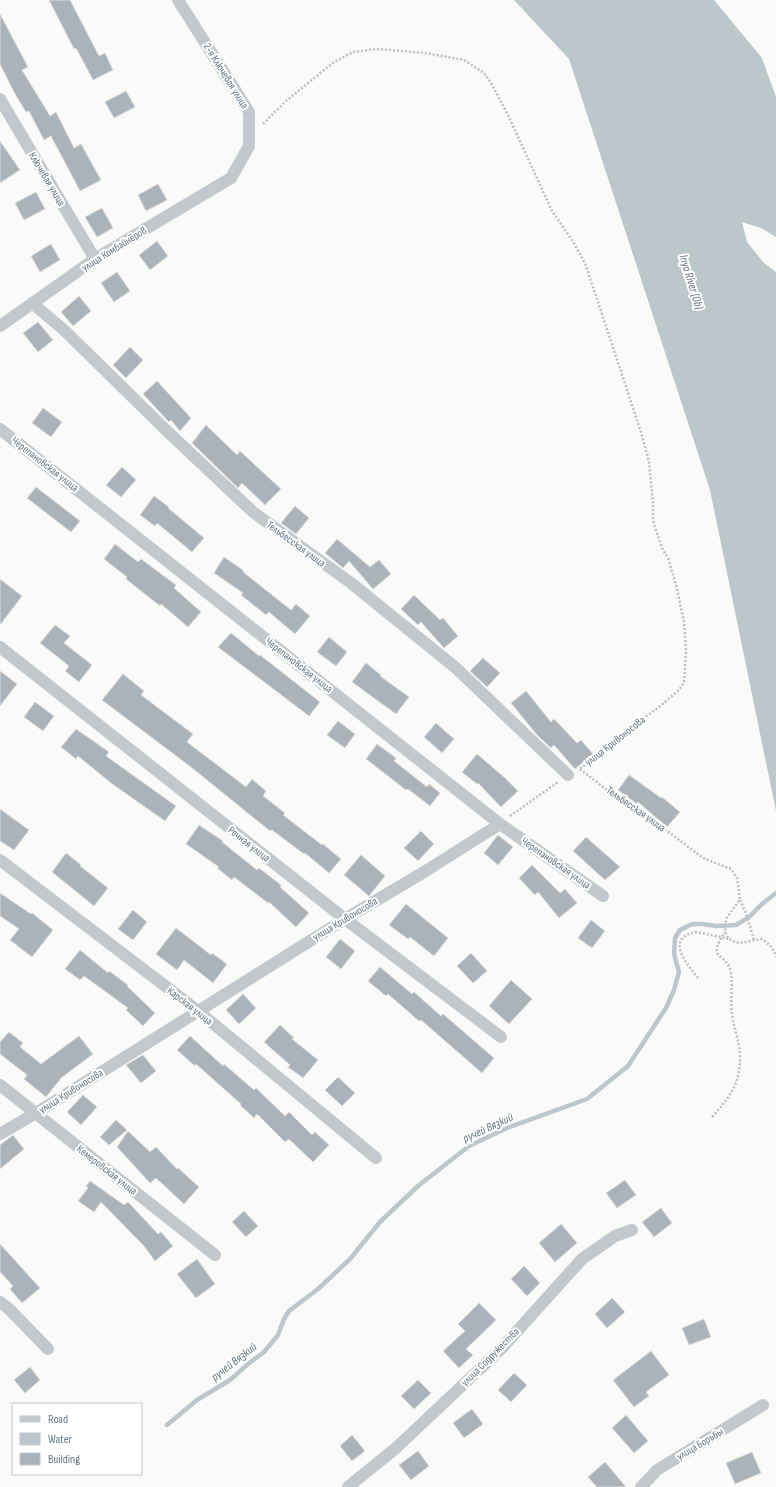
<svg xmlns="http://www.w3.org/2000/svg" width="776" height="1487" font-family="'Sofia Sans Condensed',sans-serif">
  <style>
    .water { fill: #bbc7cb }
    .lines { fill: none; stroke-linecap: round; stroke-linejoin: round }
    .stream { stroke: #bbc7cb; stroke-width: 4.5 }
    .building { fill: #aab3b9; stroke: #dcdcda }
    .path { stroke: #bbbfc2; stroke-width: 2.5; stroke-dasharray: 2 2; stroke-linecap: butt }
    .minor { stroke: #c3c8cc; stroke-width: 12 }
    .labels { text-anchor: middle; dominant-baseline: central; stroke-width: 4; stroke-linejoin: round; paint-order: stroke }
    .street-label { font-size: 11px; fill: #657683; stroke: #fff }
    .water-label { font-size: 12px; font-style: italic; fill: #60757c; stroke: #fff }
  </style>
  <rect width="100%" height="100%" fill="#fafaf8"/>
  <path class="water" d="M514 0H714L762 58 776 97V237L761 228 742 222 747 242 764 263 776 272V811L710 490 569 59Z"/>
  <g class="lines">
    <path class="stream" d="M167 1425 197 1400 230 1380 248 1364 264 1352 278 1335 284 1319 289 1311 318 1289 350 1259 380 1222 418 1186 469 1146 507 1128 587 1099 628 1066 666 1008 674 990 679 972 674 954 675 938 680 930 692 924H702L716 926 736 925 748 918 762 904 776 893"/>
  </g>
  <g class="building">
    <path d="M49 0H70L99 56 105 53 113 70 93 80 76 48 74 49Z"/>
    <path d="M0 14 28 67 22 70 50 116 56 112 74 148 81 144 101 180 80 191 51 136 44 140 29 111 26 112 14 92 0 64Z"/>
    <path d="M126 91 135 107 114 118 105 102Z"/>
    <path d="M0 141 20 170 0 183Z"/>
    <path d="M158 184 167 200 146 211 138 195Z"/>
    <path d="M36 192 45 209 24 220 15 203Z"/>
    <path d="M102 208 113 228 97 237 85 217Z"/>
    <path d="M157 241 168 256 150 270 139 255Z"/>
    <path d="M51 244 60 260 40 272 31 256Z"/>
    <path d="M117 272 130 291 114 302 101 283Z"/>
    <path d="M79 296 91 311 73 326 61 312Z"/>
    <path d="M38 322 53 340 38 352 23 333Z"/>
    <path d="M130 347 143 360 126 378 113 365Z"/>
    <path d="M157 381 191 418 180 431 171 420 169 422 143 394Z"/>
    <path d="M43 408 62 422 51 437 32 423Z"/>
    <path d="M206 425 237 455 240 451 281 489 265 505 242 483 238 488 192 443Z"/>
    <path d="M122 467 136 480 121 497 106 485Z"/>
    <path d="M36 487 80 521 71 532 27 498Z"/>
    <path d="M154 496 169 507 168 508 204 538 192 552 157 523 155 526 140 515Z"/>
    <path d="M295 506 309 518 296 534 281 523Z"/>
    <path d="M337 539 370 567 379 560 391 574 373 589 349 561 343 568 325 553Z"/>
    <path d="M115 544 138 562 141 559 176 585 174 588 201 612 188 627 161 604 160 606 126 579 127 577 104 559Z"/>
    <path d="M224 557 244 571 243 572 291 610 296 604 310 616 295 634 269 612 266 615 241 595 243 593 214 573Z"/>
    <path d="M0 579 22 596 0 625Z"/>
    <path d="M414 595 440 620 443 618 458 636 444 648 421 622 418 625 401 609Z"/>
    <path d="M55 625 70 636 64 643 92 665 79 682 65 671 69 666 40 643Z"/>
    <path d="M231 633 259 656 260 655 320 702 309 716 218 647Z"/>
    <path d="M329 637 347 652 336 666 317 652Z"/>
    <path d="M483 658 500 673 487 687 470 671Z"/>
    <path d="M366 663 381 675 380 676 409 697 396 714 352 682Z"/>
    <path d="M0 671 17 684 0 706Z"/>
    <path d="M123 674 144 691 141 695 193 734 187 742 246 787 252 779 266 791 263 796 285 813 283 815 322 845 323 844 341 859 329 873 305 853 304 854 272 830 270 831 191 767 102 700Z"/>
    <path d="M526 691 551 722 554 719 577 743 581 740 593 754 575 769 554 745 551 748 537 735 511 703Z"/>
    <path d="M35 702 54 716 43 731 24 717Z"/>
    <path d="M338 721 355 734 345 748 327 735Z"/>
    <path d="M436 723 454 739 442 753 424 737Z"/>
    <path d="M76 729 109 752 106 756 176 806 165 821 111 783 78 756 76 759 61 747Z"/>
    <path d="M377 744 396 758 394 761 427 787 429 784 440 793 430 806 408 789 406 790 366 759Z"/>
    <path d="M477 754 505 778 518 791 501 807 478 783 477 784 462 772Z"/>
    <path d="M629 775 661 798 662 797 680 812 667 827 638 802 637 804 618 790Z"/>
    <path d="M0 809 29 830 14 850 0 841Z"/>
    <path d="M199 825 223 841 222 842 257 870 259 868 281 885 280 887 309 913 296 927 269 902 268 903 234 877 232 880 217 868 219 867 186 844Z"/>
    <path d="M421 831 434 844 418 861 404 848Z"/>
    <path d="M498 835 513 847 498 865 484 853Z"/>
    <path d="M586 837 620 867 605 880 573 851Z"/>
    <path d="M66 853 81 865 80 866 108 888 94 906 52 872Z"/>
    <path d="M361 855 385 876 369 896 344 875Z"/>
    <path d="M532 865 560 893 565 889 577 903 559 918 538 892 535 895 519 878Z"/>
    <path d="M0 893 31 914 32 913 53 930 32 957 10 940 19 929 0 916Z"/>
    <path d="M406 904 448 938 434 956 410 937 408 939 389 925Z"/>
    <path d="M133 910 147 922 133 940 118 929Z"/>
    <path d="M591 920 605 931 592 948 578 938Z"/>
    <path d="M176 928 211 955 212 953 227 964 213 983 184 960 177 970 156 954Z"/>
    <path d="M340 939 355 951 341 969 326 957Z"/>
    <path d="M80 950 108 973 109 971 128 985 127 986 155 1013 143 1026 126 1010 128 1008 84 976 80 980 65 969Z"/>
    <path d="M471 953 487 971 473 983 457 966Z"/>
    <path d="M380 967 412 994 414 992 441 1016 443 1014 494 1058 482 1073 421 1020 419 1021 388 994 386 996 368 981Z"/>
    <path d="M511 980 532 999 509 1024 489 1006Z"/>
    <path d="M243 994 256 1008 239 1024 226 1010Z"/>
    <path d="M280 1025 294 1038 292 1039 318 1060 303 1078 288 1067 290 1065 264 1042Z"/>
    <path d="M9 1032 23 1043 20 1047 41 1064 79 1036 93 1054 61 1078 46 1097 24 1079 27 1075 0 1054V1042Z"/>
    <path d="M190 1036 223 1066 224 1064 254 1090 256 1088 285 1116 289 1112 312 1135 315 1132 329 1145 313 1162 289 1139 285 1142 257 1114 254 1118 240 1105 241 1104 196 1064 195 1066 177 1050Z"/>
    <path d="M143 1055 156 1071 141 1083 126 1065Z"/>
    <path d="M338 1077 355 1093 342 1106 325 1090Z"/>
    <path d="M83 1095 97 1107 81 1125 67 1112Z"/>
    <path d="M116 1120 127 1130 109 1145 100 1137Z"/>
    <path d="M128 1131 150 1152 156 1147 177 1169 178 1168 199 1187 184 1204 156 1178 150 1183 117 1147Z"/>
    <path d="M13 1135 24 1149 0 1169V1145Z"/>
    <path d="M625 1180 636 1195 617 1208 606 1193Z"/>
    <path d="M90 1181 124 1205 128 1202 158 1234 161 1232 173 1246 155 1261 144 1246 101 1202 94 1212 78 1201 88 1188 86 1186Z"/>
    <path d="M661 1208 672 1223 654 1237 642 1222Z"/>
    <path d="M244 1211 258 1226 246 1237 232 1222Z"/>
    <path d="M561 1224 577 1243 555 1262 539 1243Z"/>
    <path d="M0 1244 40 1288 22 1303 10 1289 13 1286 0 1272Z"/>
    <path d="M197 1259 215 1284 196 1298 177 1274Z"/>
    <path d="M524 1266 540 1283 527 1296 511 1279Z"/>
    <path d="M612 1298 625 1312 607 1328 595 1314Z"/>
    <path d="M479 1303 496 1320 466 1349 473 1355 459 1368 443 1351 465 1331 458 1324Z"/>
    <path d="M704 1319 711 1337 689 1345 682 1328Z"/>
    <path d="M651 1351 669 1375 646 1392 649 1396 634 1407 613 1380Z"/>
    <path d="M30 1367 40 1380 25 1393 14 1380Z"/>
    <path d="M514 1373 527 1385 511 1402 498 1390Z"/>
    <path d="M418 1380 431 1393 414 1409 401 1396Z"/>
    <path d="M472 1409 483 1424 464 1438 453 1423Z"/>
    <path d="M626 1415 648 1441 634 1453 612 1428Z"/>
    <path d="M352 1435 365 1451 352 1461 340 1446Z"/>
    <path d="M418 1451 429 1466 411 1480 399 1465Z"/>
    <path d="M752 1452 761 1473 735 1484 726 1463Z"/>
    <path d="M605 1462 626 1487H597L588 1477Z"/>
  </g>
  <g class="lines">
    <g class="path">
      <path d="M263 124 286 101 334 62 353 52 378 49 425 53 464 60 484 73 491 83 508 115 552 211 572 240 585 263 640 429 649 461 653 503V521L662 548 668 558 676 585 684 622 686 651 684 683 679 690 659 707 610 743 591 761 579 769"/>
      <path d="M580 769 617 798 666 830 703 858 731 869 737 878 740 899 726 919 725 932 728 938 735 942 740 943 761 939C769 943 774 949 776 957"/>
      <path d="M510 816 558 782"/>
      <path d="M740 900 746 913 754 940"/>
      <path d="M698 978C687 964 664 938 696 932L730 939"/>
      <path d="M712 1117C730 1097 741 1083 740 1054 739 1041 734 1028 732 1015 730 1001 733 986 731 972 725 950 706 962 725 932"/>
    </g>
    <g class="minor">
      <path d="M0 99 95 259"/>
      <path d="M32 303 64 330 169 433 253 512 351 583 456 668 568 775"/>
      <path d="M0 326 95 259 231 178 249 146V112L178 0"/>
      <path d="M0 429 500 824 603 896"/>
      <path d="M0 647 345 919 501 1037"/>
      <path d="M0 860 198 1011 376 1158"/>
      <path d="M0 1085 215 1255"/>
      <path d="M0 1134 36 1113 345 919 424 872 500 824"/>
      <path d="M0 1302 9 1309 48 1349"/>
      <path d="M348 1487 396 1448 501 1349 582 1259 615 1236 632 1230"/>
      <path d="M641 1487 657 1470 763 1405"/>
    </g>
  </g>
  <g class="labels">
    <g class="street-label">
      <text transform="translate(226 76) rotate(58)">2-я Ключевая улица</text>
      <text transform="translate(47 179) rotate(59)">Ключевая улица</text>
      <text transform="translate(114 249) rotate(-32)">улица Комбайнёров</text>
      <text transform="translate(45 464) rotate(38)">Черепановская улица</text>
      <text transform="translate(296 544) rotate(36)">Тельбесская улица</text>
      <text transform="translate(299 665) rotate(38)">Черепановская улица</text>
      <text transform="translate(615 741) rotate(-38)">улица Кривоносова</text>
      <text transform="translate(636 809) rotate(35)">Тельбесская улица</text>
      <text transform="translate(249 844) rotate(38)">Речная улица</text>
      <text transform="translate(556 863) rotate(35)">Черепановская улица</text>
      <text transform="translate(345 919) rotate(-31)">улица Кривоносова</text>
      <text transform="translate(190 1006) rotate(38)">Карская улица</text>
      <text transform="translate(71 1091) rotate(-32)">улица Кривоносова</text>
      <text transform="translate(107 1170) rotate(38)">Кемеровская улица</text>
      <text transform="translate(490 1357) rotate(-45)">улица Содружества</text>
      <text transform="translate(700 1444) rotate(-31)">улица Борьбы</text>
    </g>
    <g class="water-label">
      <text transform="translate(691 282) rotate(73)">Inya River (Ob)</text>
      <text transform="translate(488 1128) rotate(-25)">ручей Вязкий</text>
      <text transform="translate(234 1362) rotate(-38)">ручей Вязкий</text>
    </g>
  </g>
  <rect x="12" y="1403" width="130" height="72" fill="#ffffff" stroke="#c1c8cd"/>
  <rect x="20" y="1416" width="20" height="6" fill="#c3c8cc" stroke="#c1c8cd"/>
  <text x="48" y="1423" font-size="12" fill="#657683">Road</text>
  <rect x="20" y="1433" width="20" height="12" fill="#bbc7cb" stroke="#c1c8cd"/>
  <text x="48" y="1443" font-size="12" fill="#657683">Water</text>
  <rect x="20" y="1453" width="20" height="12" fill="#aab3b9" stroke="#c1c8cd"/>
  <text x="48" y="1463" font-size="12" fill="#657683">Building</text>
</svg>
